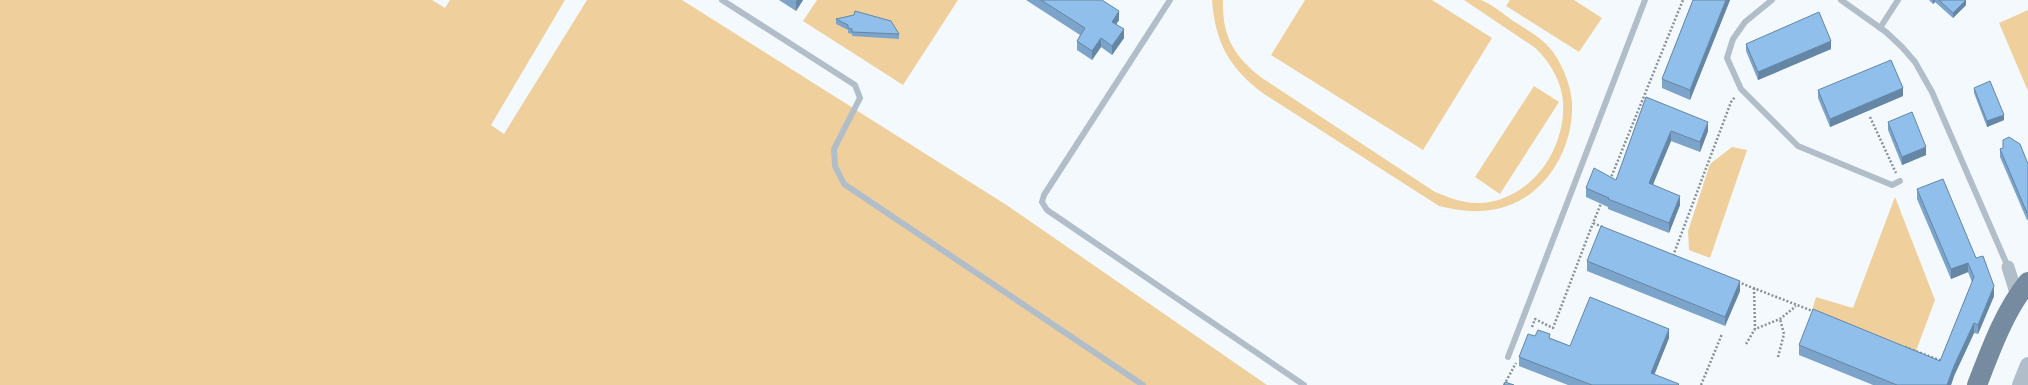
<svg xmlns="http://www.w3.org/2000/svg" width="2028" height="385" font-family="'Sofia Sans Condensed',sans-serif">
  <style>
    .green { fill: #efd09c }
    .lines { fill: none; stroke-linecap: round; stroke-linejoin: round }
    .path { stroke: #889198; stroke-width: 2.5; stroke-dasharray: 2 2; stroke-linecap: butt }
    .service { stroke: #b1bdc8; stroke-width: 6 }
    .minor { stroke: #b1bdc8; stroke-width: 13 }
    .tertiary { stroke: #b1bdc8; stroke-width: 16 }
    .primary { stroke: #768b9f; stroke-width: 20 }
    .wall { fill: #7ca4ca }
    .shaded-wall { fill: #6586a4 }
    .building { fill: #90bfeb; stroke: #6586a4 }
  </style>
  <rect width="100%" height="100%" fill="#f4f9fe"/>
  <g class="green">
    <path d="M0 0H432L445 8 450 0H565L491 125 504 134 587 0H682L1008 206 1267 385H0Z"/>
    <path d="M817 0H958L903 85 803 21Z"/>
    <path d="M1212 0H1223C1222 37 1234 56 1262 78L1435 192C1450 198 1465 204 1482 203 1531 199 1566 150 1563 102 1562 82 1549 60 1534 47L1464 0C1469 0 1475 0 1480 0 1488 1 1507 17 1515 22 1529 31 1544 39 1553 52 1563 66 1571 86 1572 103 1574 144 1550 190 1510 205 1487 214 1462 212 1439 206L1264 94C1230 69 1215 43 1212 0Z"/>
    <path d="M1305 0H1432L1492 38 1423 150 1271 55Z"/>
    <path d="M1510 0H1574L1602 18 1579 52 1506 6Z"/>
    <path d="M2028 10V91L1999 23Z"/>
    <path d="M1534 86 1559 102 1500 194 1475 177Z"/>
    <path d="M1732 147 1747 150 1710 258 1689 250 1688 231 1710 164Z"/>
    <path d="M1895 197 1935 300 1916 351 1812 311 1816 297 1853 308Z"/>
  </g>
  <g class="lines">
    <g class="path">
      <path d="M1870 117 1896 173"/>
      <path d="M1610 180 1683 0"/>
      <path d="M1602 201 1593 223 1603 227"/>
      <path d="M1673 256 1731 102 1735 97"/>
      <path d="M1738 282 1815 312"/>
      <path d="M1754 288 1755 329"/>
      <path d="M1532 327 1535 319 1553 328 1593 223"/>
      <path d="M1746 344 1755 329 1780 319 1796 306"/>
      <path d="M1905 347 1942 361"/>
      <path d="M1778 357 1784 334 1780 319"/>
      <path d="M1504 385 1516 363"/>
      <path d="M1701 385 1722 334"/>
    </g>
    <g class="service">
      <path d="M722 0 855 85 860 98 834 149 835 166 844 184 1143 385"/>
      <path d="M1170 0 1044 195 1042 202 1047 210 1304 385"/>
      <path d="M1772 0 1745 22 1733 39 1727 58 1741 89 1798 146 1892 185 1900 181"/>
      <path d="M1841 0 1886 32 1902 47 1915 62 1932 92 2008 267"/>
      <path d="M1880 28 1898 0"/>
      <path d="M1508 357 1645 0"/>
    </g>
    <path class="minor" d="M2008 267 2017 296"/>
    <path class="tertiary" d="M2020 385 2028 365"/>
    <path class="primary" d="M1977 385C1991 349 2004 312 2028 282"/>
  </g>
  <g class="wall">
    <path d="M779 0H803L796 11Z"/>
    <path d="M1026 0H1102L1119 20 1116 24 1124 38 1112 55 1101 47 1092 60 1077 50V41L1080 35Z"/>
    <path d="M1693 0H1730L1690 100 1662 88V79Z"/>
    <path d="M1929 0H1966V5L1953 18 1935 2 1933 4Z"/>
    <path d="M836 19 899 34V39L852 36V34L848 33V30L836 24Z"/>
    <path d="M1746 44 1831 49 1758 80 1746 51Z"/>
    <path d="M1974 88 2004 120 1987 127 1974 93Z"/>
    <path d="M1818 90 1903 96 1830 127 1818 98Z"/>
    <path d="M1646 97 1708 131 1700 152 1671 141 1653 185 1680 205 1669 233 1608 209V207L1586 197V188L1616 180Z"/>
    <path d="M1888 122 1926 155 1902 165 1888 130Z"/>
    <path d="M2000 149 2028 164V220H2027L2000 157Z"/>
    <path d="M1917 189 1976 258 1994 296 1978 334 1974 333 1954 376 1951 385H1873L1799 355V345L1940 361 1972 282 1968 272 1951 279 1917 199Z"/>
    <path d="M1587 261 1740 291 1725 326 1587 271Z"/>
    <path d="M1535 336 1550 338 1570 346 1669 338 1654 375 1679 385H1568L1519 366V357Z"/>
  </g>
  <g class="shaded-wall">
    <path d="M797 0H803L796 11V1Z"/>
    <path d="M1726 0H1730L1690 100V90Z"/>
    <path d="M1933 0H1935V2L1933 4Z"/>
    <path d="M1966 0V5L1953 18V13Z"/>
    <path d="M1119 11V20L1112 31V22Z"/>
    <path d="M1124 29V38L1112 55V46Z"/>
    <path d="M1101 38V47L1092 60V51Z"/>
    <path d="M1831 41V49L1758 80V72Z"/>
    <path d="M1903 88V96L1830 127V119Z"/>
    <path d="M2004 115V120L1987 127V121Z"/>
    <path d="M1708 122V131L1700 152V142Z"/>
    <path d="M1671 131V141L1649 193V183Z"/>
    <path d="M1926 147V155L1902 165V157Z"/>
    <path d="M1680 196V205L1669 233V223Z"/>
    <path d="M1968 263V272L1951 279V269Z"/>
    <path d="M1740 281V291L1725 326V317Z"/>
    <path d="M1994 286V296L1978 334V325Z"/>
    <path d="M1974 323V333L1954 376 1951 385H1947L1954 366Z"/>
    <path d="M1669 329V338L1651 383V373Z"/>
  </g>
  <g class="building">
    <path d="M1041 0H1102L1119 11 1112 22 1124 29 1112 46 1101 38 1092 51 1077 41 1085 28Z"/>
    <path d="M1693 0H1726L1690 90 1662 79Z"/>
    <path d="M1939 0H1966L1953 13Z"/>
    <path d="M855 11 891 21 899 34 852 32V29L848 28V25L836 19 854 15Z"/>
    <path d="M1819 12 1831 41 1758 72 1746 44Z"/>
    <path d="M1891 60 1903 88 1830 119 1818 90Z"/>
    <path d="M1990 81 2004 115 1987 121 1974 88Z"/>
    <path d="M1646 97 1708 122 1700 142 1671 131 1649 183 1680 196 1669 223 1608 199 1609 198 1586 188 1594 168 1616 180Z"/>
    <path d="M1912 112 1926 147 1902 157 1888 122Z"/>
    <path d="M2009 137 2020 144 2028 164V212L2027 213 2000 149 2003 148V140Z"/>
    <path d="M1943 179 1976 258 1983 256 1994 286 1978 325 1974 323 1954 366 1947 385H1897L1799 345 1813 309 1940 361 1974 277 1968 263 1951 269 1917 189Z"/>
    <path d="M1601 226 1740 281 1725 317 1587 261Z"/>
    <path d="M1590 297 1669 329 1651 373 1679 384 1678 385H1592L1519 357 1528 334 1535 336 1538 330 1550 334 1549 338 1570 346Z"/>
    <path d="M1505 382 1514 385H1504Z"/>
  </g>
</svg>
